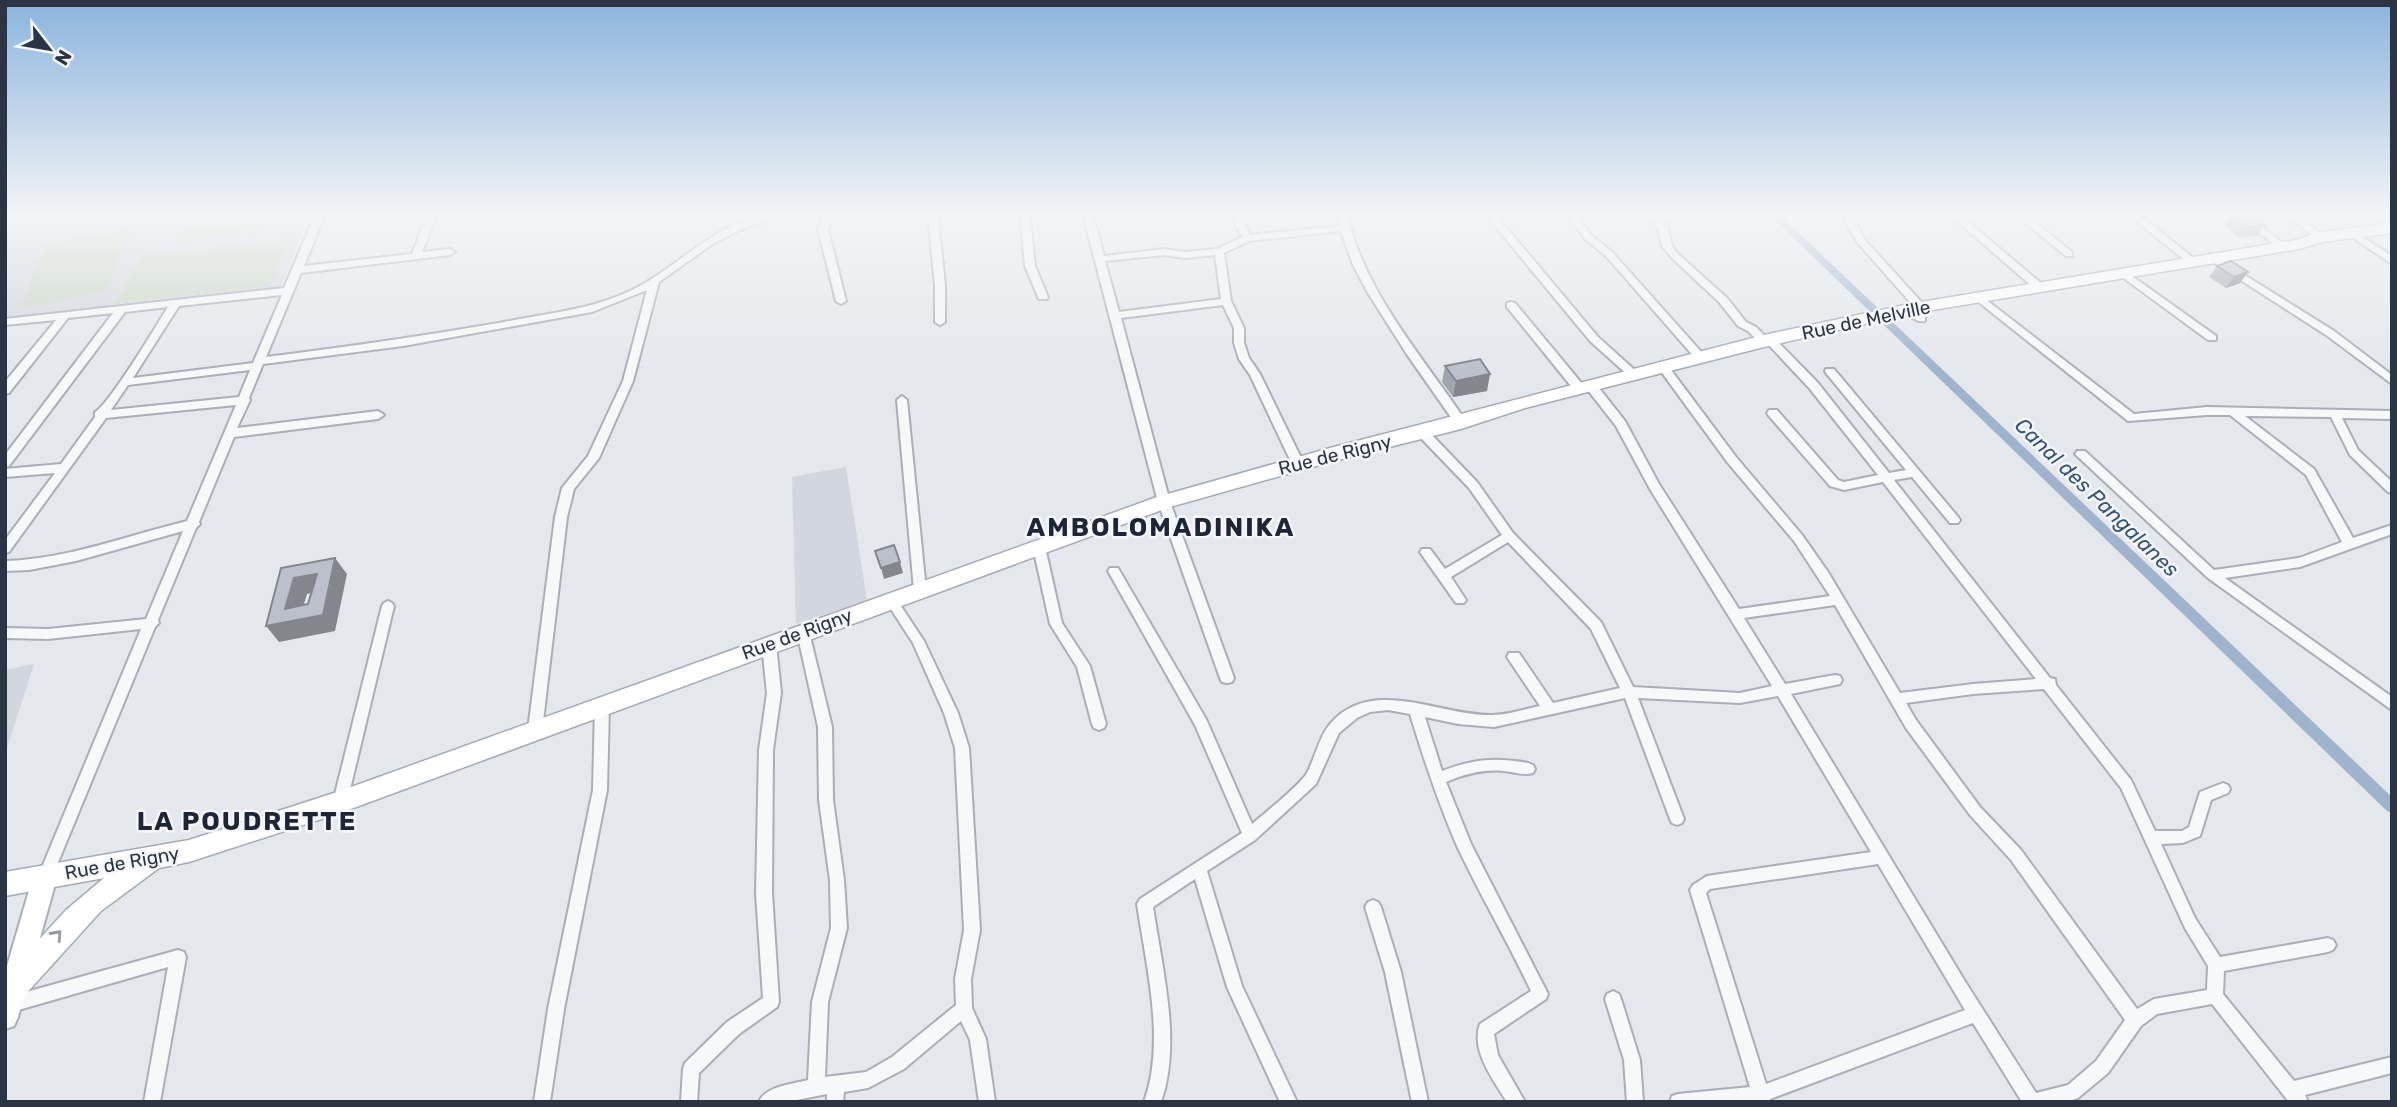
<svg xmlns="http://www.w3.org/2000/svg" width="2397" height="1107" font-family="Rubik,sans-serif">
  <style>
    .built { fill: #d2d6de }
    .green { fill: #c9d6c5 }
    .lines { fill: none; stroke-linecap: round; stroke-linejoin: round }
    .canal { fill: #9fb4cc; fill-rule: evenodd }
    .minor-casing { stroke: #a9aeb7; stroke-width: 4 }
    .secondary-casing { stroke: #a9aeb7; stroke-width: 4 }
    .primary-casing { stroke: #a3abb8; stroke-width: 3 }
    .minor { fill: #f7f8fa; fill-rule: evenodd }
    .secondary { fill: #fff; fill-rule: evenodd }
    .primary { fill: #fff; fill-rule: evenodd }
    .wall { fill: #a1a5ae }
    .shaded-wall { fill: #83868d; fill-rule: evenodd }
    .building { fill: #bbc0ca; stroke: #83868d; stroke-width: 2; fill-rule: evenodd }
    .oneway { stroke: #959aa2 }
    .labels { text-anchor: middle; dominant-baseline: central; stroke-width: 5; stroke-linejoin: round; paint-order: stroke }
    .street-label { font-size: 19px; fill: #2b3445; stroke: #f4f6f9 }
    .water-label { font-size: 21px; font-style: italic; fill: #34527a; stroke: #f4f6f9 }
    .district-label { font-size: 26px; font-weight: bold; letter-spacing: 2px; fill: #1d2536; stroke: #f4f6f9 }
  </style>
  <rect width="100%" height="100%" fill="#e4e7ec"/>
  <g class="built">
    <path d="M5 215H309L279 292 5 319Z"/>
    <path d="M846 467 867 600 796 624 792 477Z"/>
    <path d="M34 664 12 733 5 754V670Z"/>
  </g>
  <g class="green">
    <path d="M187 215H287L283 225 178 242Z"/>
    <path d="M131 229 106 291 21 308 46 244Z"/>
    <path d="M290 239 269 286 115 303 142 256Z"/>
  </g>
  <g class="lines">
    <path class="canal" d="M1770 215H1780L2392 797V813L2387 811Z"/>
    <defs>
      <g id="minor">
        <path d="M315 215H325L304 266 412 254 427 215H437L422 252 450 249 455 252 450 255 301 273 266 357C346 347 425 336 504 322 549 313 597 309 638 287 685 262 725 212 784 215L742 229 714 243 659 282 633 381 599 458 574 489 567 517 542 730 540 734 535 736 530 734 528 730 555 517 562 488 588 456 623 381 647 290 592 312 403 346 263 364 249 398 250 400 237 428 378 411 384 415 378 419 234 437 199 522 200 524 196 528 158 620 159 623 155 627 52 877 50 882 45 884 40 882 38 877 141 629 48 639 5 638V628L48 629 146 619 183 531 76 561 29 570 5 571V561C68 559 126 536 187 521L236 405 106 418 9 552 5 553V540L55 473 5 477V469L61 464 95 417V412C109 405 156 326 168 307L125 312 9 466 5 467V455L113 313 68 318 9 393 5 394V382L56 320 5 325V319L284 288ZM282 295 253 363 133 378 179 306ZM250 370 239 397 111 410 128 385Z"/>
        <path d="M825 215H835L828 229 846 301 841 304 836 301 818 229Z"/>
        <path d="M928 215H938L945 286V322L940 325 935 322V286Z"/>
        <path d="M1020 215H1030L1035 266 1048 297 1047 299H1039L1038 297 1025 266Z"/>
        <path d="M1083 215H1093L1104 256 1164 249 1185 252 1217 249 1242 237 1231 215H1241L1250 235 1340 226 1337 215H1347C1366 295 1422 355 1467 423L1465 426H1457L1406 353 1368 293 1353 265 1341 231 1249 241 1224 253 1231 301 1244 328V343L1249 358 1260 374 1304 464 1302 467H1294L1292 464 1250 375 1239 359 1234 343V328L1223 305 1121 318 1170 502 1234 678 1232 682 1227 683 1222 682 1220 678 1158 502ZM1164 255 1185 258 1215 255 1221 299 1119 312 1105 261Z"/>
        <path d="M1486 215H1496L1598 337 1638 373 1639 375 1638 377H1630L1590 341Z"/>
        <path d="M1567 215H1577L1591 235 1612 252 1704 355 1705 357 1704 359H1696L1606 256 1585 239Z"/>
        <path d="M1646 215H1656L1667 225 1672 246 1678 254 1727 298 1746 322 1756 327 1767 338H1774L1818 383 1889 473 1906 470 1826 373 1825 371 1826 369H1834L1958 517 1960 520 1958 523H1950L1912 477 1894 480 2050 678 2055 679 2056 685 2131 780 2155 831H2182L2189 827 2200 792 2223 783 2228 785 2230 789 2228 793 2211 800 2200 836 2183 843 2161 844 2195 918 2220 957 2328 938 2333 940 2336 945 2333 950 2328 952 2224 971 2223 994 2294 1081 2392 1057V1073L2305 1095 2308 1102H2289L2212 1004 2157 1014 2141 1026 2108 1073 2078 1098 2067 1102H2022L1973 1023 1770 1099 1771 1102H1670L1672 1096 1678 1094 1750 1087 1690 890 1693 885 1707 876 1871 852 1778 696 1740 703 1638 698 1684 819 1682 823 1677 825 1672 823 1670 819 1625 698 1494 727 1458 724 1425 717 1442 771C1474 759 1495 757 1528 763L1533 765 1535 769 1533 773C1524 776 1514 772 1504 771 1483 769 1465 774 1446 782L1471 844 1548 994 1546 999 1494 1034 1498 1055 1525 1102H1507C1494 1081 1470 1050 1480 1024L1531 991C1508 942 1480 895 1457 846 1438 802 1424 760 1410 714L1388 710 1370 712 1357 718 1339 733 1316 784 1255 840 1207 871 1242 986 1297 1102H1280L1227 987 1195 879 1153 907C1162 968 1182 1043 1161 1102H1144C1166 1042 1146 965 1137 904L1140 899 1242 833 1195 725 1108 571 1110 568H1118L1206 719 1252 824C1265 813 1300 785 1307 773 1315 758 1319 737 1330 724 1372 675 1439 716 1492 715 1508 715 1525 709 1540 706L1507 657 1509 653H1519L1553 703 1620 688 1591 629 1508 542 1451 577 1466 600 1464 603H1456L1422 555 1420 552 1422 549H1430L1445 569 1502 535 1469 488 1419 436 1417 433 1419 430H1427L1477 482 1513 533 1601 622 1633 687 1740 693 1772 686 1650 489 1616 426 1587 389 1586 386 1587 383H1595L1625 421 1659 484 1739 609 1830 596 1794 541 1728 463 1660 370 1659 368 1660 366H1668L1736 457 1802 535 1828 572 1900 693 1973 684 2036 679 1883 482 1844 490 1830 486 1769 416 1767 413 1769 410H1777L1838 480 1844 482 1878 475 1810 389 1767 343H1760L1748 331 1738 326 1719 302 1672 258 1662 246 1657 226ZM1835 605 1906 728 1970 815 2011 860 2125 1020 2096 1061 2068 1085 2036 1093 1966 983 1791 694 1840 684 1842 680 1840 676 1835 675 1785 684 1744 618ZM2044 689 2121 788 2185 928 2208 966 2207 990 2154 999 2137 1009 2021 850 1980 807 1916 720 1906 703 1973 694ZM1878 864 1965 1010 1766 1084 1706 893 1710 889Z"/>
        <path d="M1842 215H1852L1864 239 1925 306V310H1917L1857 242Z"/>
        <path d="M1950 215H1960L2042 284V288H2034Z"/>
        <path d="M2015 215H2026L2072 252V256H2066Z"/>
        <path d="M2129 215H2140L2193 258V262H2187Z"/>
        <path d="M2237 215H2248L2286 246 2281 249 2278 248Z"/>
        <path d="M2286 215H2297L2325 237 2323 239H2317Z"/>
        <path d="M2371 215H2382L2392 222V229Z"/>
        <path d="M2353 231 2392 256V264L2350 236 2348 234Z"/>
        <path d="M2211 254 2334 331 2392 375V384L2326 335 2208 259V255Z"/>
        <path d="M2122 269 2216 336V340H2208L2118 274 2117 272Z"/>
        <path d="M1980 295 2134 414 2207 407 2392 411V419L2342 418 2358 450 2392 482V493L2388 492 2350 455 2331 417 2245 416 2314 469 2353 538 2392 525V534L2300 567 2225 578 2392 697V710L2208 578 2075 454 2077 451H2085L2214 570 2299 558 2342 542 2306 475 2230 415H2207L2128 421 1976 300V296Z"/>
        <path d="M1511 302 1515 303 1583 385 1584 388 1583 391H1575L1507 307V303Z"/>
        <path d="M1909 306 1925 317V321C1916 323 1909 315 1904 309Z"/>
        <path d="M902 396 907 400 926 590 924 593H916L914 590 897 400Z"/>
        <path d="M1039 542 1045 547 1062 623 1090 666 1106 724 1104 728 1099 730 1094 728 1092 724 1077 667 1050 624 1033 547Z"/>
        <path d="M891 595 895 597 924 641 958 713 969 748 980 930 971 979 972 1008 986 1039 995 1102H979L970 1040 961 1021 904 1069 868 1088 844 1092 843 1102H827V1094L787 1102H759C765 1086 793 1084 808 1080L812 1002 831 928 830 880 819 800 818 727 797 632 798 628H808L809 632 832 727 833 800 844 880 847 928 828 1002 825 1077 866 1072 892 1057 956 1005 955 979 964 930 955 748 944 713 913 643 885 600 887 597Z"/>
        <path d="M388 601 392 603 394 606 347 802 345 806 340 808 335 806 333 802 382 606 384 603Z"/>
        <path d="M769 639 774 640 776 644 781 693 773 750 772 893 779 1002 777 1007 739 1034 699 1073 697 1102H681L683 1069 685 1063 727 1022 763 998 756 893 759 750 767 693 762 644 764 640Z"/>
        <path d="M602 699 607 701 609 705 607 790 564 1009 550 1102H534L548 1009 593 790 595 705 597 701Z"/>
        <path d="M1373 900 1378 902 1381 907 1401 972 1428 1102H1412L1385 972 1365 907 1368 902Z"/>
        <path d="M178 950 184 952 186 957 160 1102H144L168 967 8 1013 5 1012V998L8 997Z"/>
        <path d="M1613 991 1619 994 1621 999 1640 1060 1643 1102H1627L1624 1060 1605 999 1607 994Z"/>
      </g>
      <path id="secondary" d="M45 866 53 869 57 877 18 1017 14 1026 5 1029V973L33 877 37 869Z"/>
      <path id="primary" d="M2392 223V233L2322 242 2299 249 1909 314 1764 347 1525 408 1461 429 1330 462 1170 507 340 813 189 862 159 868 101 911 23 997 13 1001 5 998V977L66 910 104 878 5 896V872L189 840 340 791 1157 497 1330 448 1764 335 1909 304 2296 240 2320 232Z"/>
    </defs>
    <use href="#minor" class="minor-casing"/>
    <use href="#secondary" class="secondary-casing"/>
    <use href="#primary" class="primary-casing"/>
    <use href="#minor" class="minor"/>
    <use href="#secondary" class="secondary"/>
    <use href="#primary" class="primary"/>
  </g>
  <g class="wall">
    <path d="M2232 215 2265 225 2258 235 2239 238 2225 226Z"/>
    <path d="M2217 266 2248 272 2240 283 2226 288 2209 277Z"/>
    <path d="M1445 366 1487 391 1453 397 1442 382Z"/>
  </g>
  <g class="shaded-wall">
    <path d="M2248 272 2240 283 2226 288 2234 277Z"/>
    <path d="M1490 374 1487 391 1453 397 1456 381Z"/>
    <path d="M335 558 347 574 335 631 279 642 266 626 285 609 294 578ZM328 590 299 620 307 594Z"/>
    <path d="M900 562 903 573 884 579 881 568Z"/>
  </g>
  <g class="building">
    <path d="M2232 215H2253L2265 225 2247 227Z"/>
    <path d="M2231 261 2248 272 2234 277 2217 266Z"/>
    <path d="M1480 359 1490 374 1456 381 1445 366Z"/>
    <path d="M894 545 900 562 881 568 875 551Z"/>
    <path d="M335 558 323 615 266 626 281 568ZM317 574 308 604 285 609 294 578Z"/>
  </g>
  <defs><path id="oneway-chevron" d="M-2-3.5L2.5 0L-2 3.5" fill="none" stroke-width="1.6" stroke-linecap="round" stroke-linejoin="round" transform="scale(1.75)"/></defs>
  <use class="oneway" href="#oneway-chevron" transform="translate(57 935) rotate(-48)"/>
  <linearGradient id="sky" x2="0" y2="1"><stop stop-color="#8bb4dd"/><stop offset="0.58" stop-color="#f3f4f6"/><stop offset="1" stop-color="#f3f4f6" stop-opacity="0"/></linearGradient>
  <rect width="2397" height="370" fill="url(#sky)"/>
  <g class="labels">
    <g class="street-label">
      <text transform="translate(1866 320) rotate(-12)">Rue de Melville</text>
      <text transform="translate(1335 455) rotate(-14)">Rue de Rigny</text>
      <text transform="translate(797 634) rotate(-20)">Rue de Rigny</text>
      <text transform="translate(122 863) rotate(-10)">Rue de Rigny</text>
    </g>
    <g class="water-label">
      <text transform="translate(2097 497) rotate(44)">Canal des Pangalanes</text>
    </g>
    <g class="district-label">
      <text x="1161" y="527">AMBOLOMADINIKA</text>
      <text x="247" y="821">LA POUDRETTE</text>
    </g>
  </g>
  <rect width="2397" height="1107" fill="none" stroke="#2b3445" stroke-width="14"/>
  <g transform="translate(49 49) rotate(121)" stroke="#f4f6f9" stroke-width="5" paint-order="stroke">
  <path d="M0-5L12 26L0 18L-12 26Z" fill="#2b3445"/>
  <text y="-10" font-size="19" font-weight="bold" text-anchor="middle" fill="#2b3445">N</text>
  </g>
</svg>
